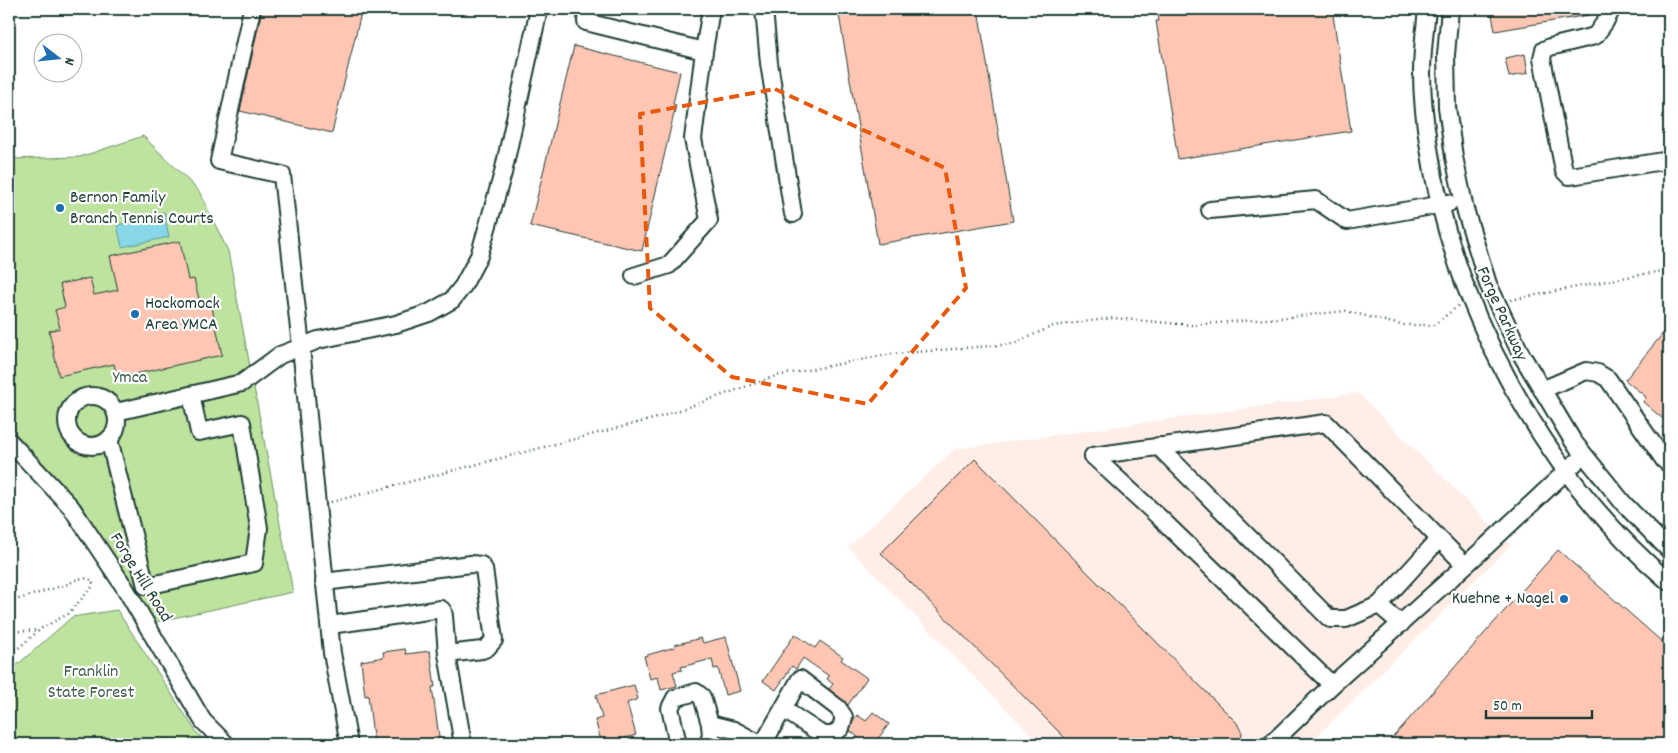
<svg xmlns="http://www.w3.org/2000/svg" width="1678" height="753" font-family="Dekko,sans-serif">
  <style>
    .built { fill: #ffeee8 }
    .green { fill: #bde39e; stroke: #6e9069 }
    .water { fill: #88d7e6; stroke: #5e999f }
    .building { fill: #ffc6b4; stroke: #1f3d34 }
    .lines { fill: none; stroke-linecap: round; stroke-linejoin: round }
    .minor-casing { stroke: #1f3d34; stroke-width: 20 }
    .path { stroke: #1f3d34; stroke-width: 2.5; stroke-dasharray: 1 4; stroke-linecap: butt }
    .minor { stroke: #fff; stroke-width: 16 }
    .marked { fill: none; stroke: #e8590c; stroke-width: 4; stroke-dasharray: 10 6; stroke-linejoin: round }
    .poi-dot { fill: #1f6fb2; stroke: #fff; stroke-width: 2 }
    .labels { text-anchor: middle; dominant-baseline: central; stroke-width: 4.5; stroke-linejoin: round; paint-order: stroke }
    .poi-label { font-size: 18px; fill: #1f3d34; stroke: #fff; text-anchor: start }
    .street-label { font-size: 18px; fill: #1f3d34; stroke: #fff }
    .park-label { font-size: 18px; fill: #3f5e49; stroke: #fff }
  </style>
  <rect width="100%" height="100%" fill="#fff"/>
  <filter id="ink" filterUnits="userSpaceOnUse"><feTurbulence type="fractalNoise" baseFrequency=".02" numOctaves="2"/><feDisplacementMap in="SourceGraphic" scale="10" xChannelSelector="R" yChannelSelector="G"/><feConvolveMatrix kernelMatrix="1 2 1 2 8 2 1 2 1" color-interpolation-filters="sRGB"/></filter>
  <g filter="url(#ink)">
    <path class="built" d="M1358 393 1511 545 1309 744H1040L848 547 955 449Z"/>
    <g class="green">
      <path d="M143 136 199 191 228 251 293 592 155 622 81 504 9 426V159L80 157Z"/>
      <path d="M117 610 197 733 209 744H9V672L72 617Z"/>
    </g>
    <path class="water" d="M164 212 169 237 122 247 117 225 156 217V213Z"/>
    <g class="building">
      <path d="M262 9H362L332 133 240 111Z"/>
      <path d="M838 9H978L1013 221 878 244Z"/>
      <path d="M1157 9H1332L1351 131 1178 159 1156 21H1159Z"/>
      <path d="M1491 9H1589V15L1495 31Z"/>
      <path d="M574 46 680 72 673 104 676 105 642 251 530 226Z"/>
      <path d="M1525 54 1528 73 1509 77 1505 58Z"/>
      <path d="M180 241 188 280 194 279 200 303 208 301 209 307H212L222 355 117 378 114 364 59 376 49 331 60 328 55 310 65 307 60 284 90 278 94 295 118 290 110 256Z"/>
      <path d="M1669 326V424L1643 402 1646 397 1625 380Z"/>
      <path d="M975 459 1237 723 1242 733 1241 744H1071L881 553Z"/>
      <path d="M1558 550 1669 648V738L1664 744H1387Z"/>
      <path d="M795 634 815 648 820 641 843 657 841 660 867 678 848 705 829 689 833 684 827 679 829 676 803 658 796 669 792 666 776 690 763 681Z"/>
      <path d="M726 637 740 691 725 695 718 668 714 669 712 659 681 667 682 670 673 672 677 686 661 690 658 677 650 679 644 656 675 647 674 645 701 638 703 643Z"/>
      <path d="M405 649 406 654 430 651 435 687H432L440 744H374L368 695 365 696 361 661 384 657 383 652Z"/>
      <path d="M634 685 638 699 627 703 636 735 622 739 624 744H602L595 720 602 718 596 695Z"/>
      <path d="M873 712 889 724 874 744H853L858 737 850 731 854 719 857 715 866 721Z"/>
    </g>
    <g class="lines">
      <defs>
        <g id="minor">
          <path d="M252 9 219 161 282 175 301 347 318 340 396 324 429 313 452 300 463 286 479 256 503 173 539 9"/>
          <path d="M587 9 586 22 704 51 693 139 709 220 669 265 634 276"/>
          <path d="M764 9 769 63 793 214"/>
          <path d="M1427 9C1425 30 1422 51 1422 73 1422 98 1425 124 1429 148 1453 308 1545 477 1669 582"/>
          <path d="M1450 9 1446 55 1447 107 1454 157 1465 209 1488 284 1521 354 1573 441 1624 504 1669 550"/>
          <path d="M1612 9 1605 22 1595 36 1550 47 1544 50 1542 58 1564 171 1569 176 1577 175 1669 160"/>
          <path d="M704 51 711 9"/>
          <path d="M1210 210 1316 200 1347 221 1449 203"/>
          <path d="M1542 390 1586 371 1598 373 1608 379 1664 460 1669 464"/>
          <circle cx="92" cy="421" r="25"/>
          <path d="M116 412 242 383 280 355 301 347 332 653 349 744"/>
          <path d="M109 439 146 586 254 563 259 528 242 423 199 432 191 395"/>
          <path d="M9 441 71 507 125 588 203 721 226 744"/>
          <path d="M1158 446 1330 619H1346L1379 605 1401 624"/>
          <path d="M1093 456 1326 423 1465 565"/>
          <path d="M1093 456 1159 517 1332 685 1271 744"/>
          <path d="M324 582 471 564 481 565 484 569 494 640 487 648 482 650 447 654 463 744"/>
          <path d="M1379 605 1439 539"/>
          <path d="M330 625 441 609 443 611 444 616 447 654"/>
          <path d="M1332 685 1479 553 1575 463"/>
          <path d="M710 724 734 730 760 744"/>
          <path d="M678 744 670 708 675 698 696 692 702 697 710 724 711 737 707 744"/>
          <path d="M763 744 800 679 838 708 844 717 841 728 833 735H825L818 732 783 709"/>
        </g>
      </defs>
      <use href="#minor" class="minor-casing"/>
      <g class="path">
        <path d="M1511 300 1627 277 1669 270"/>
        <path d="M331 502 660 417 776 376 892 354 1013 344 1053 326 1113 318 1191 325 1280 318 1346 311 1401 325H1434L1458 306"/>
        <path d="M9 602 68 584C76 579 84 576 93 581V586L68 614 42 628 9 656"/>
        <path d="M9 632 39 630"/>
      </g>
      <use href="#minor" class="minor"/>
    </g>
  </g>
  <path class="marked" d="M775 89 945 168 966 288 868 404 732 377 650 308 640 114Z"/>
  <g class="poi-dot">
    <circle cx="60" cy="208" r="5"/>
    <circle cx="135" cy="314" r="5"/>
    <circle cx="1564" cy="599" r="5"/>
  </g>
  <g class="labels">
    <g class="poi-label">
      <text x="70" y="198">Bernon Family<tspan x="70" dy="21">Branch Tennis Courts</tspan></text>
      <text x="145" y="304">Hockomock<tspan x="145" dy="21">Area YMCA</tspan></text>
      <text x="1554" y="599" text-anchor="end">Kuehne + Nagel</text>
    </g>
    <g class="street-label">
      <text transform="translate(1501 314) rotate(66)">Forge Parkway</text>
      <text transform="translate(140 578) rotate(58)">Forge Hill Road</text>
    </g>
    <g class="park-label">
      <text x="130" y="378">Ymca</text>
      <text x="91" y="672">Franklin<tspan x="91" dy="21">State Forest</tspan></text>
    </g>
  </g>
  <rect width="1678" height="753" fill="none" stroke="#fff" stroke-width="30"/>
  <rect x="15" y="15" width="1648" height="723" fill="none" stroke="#1f3d34" stroke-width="2" filter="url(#ink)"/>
  <g transform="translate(58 58) rotate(106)"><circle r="24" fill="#ffffff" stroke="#a5b1ae"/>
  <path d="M0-4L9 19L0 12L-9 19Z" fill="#1f6fb2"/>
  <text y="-8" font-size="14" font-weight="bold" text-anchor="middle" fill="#1f3d34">N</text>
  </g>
  <path d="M1486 710v8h106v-8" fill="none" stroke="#1f3d34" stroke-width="2.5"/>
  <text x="1493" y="710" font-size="15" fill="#1f3d34" stroke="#ffffff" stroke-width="4" paint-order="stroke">50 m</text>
</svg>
